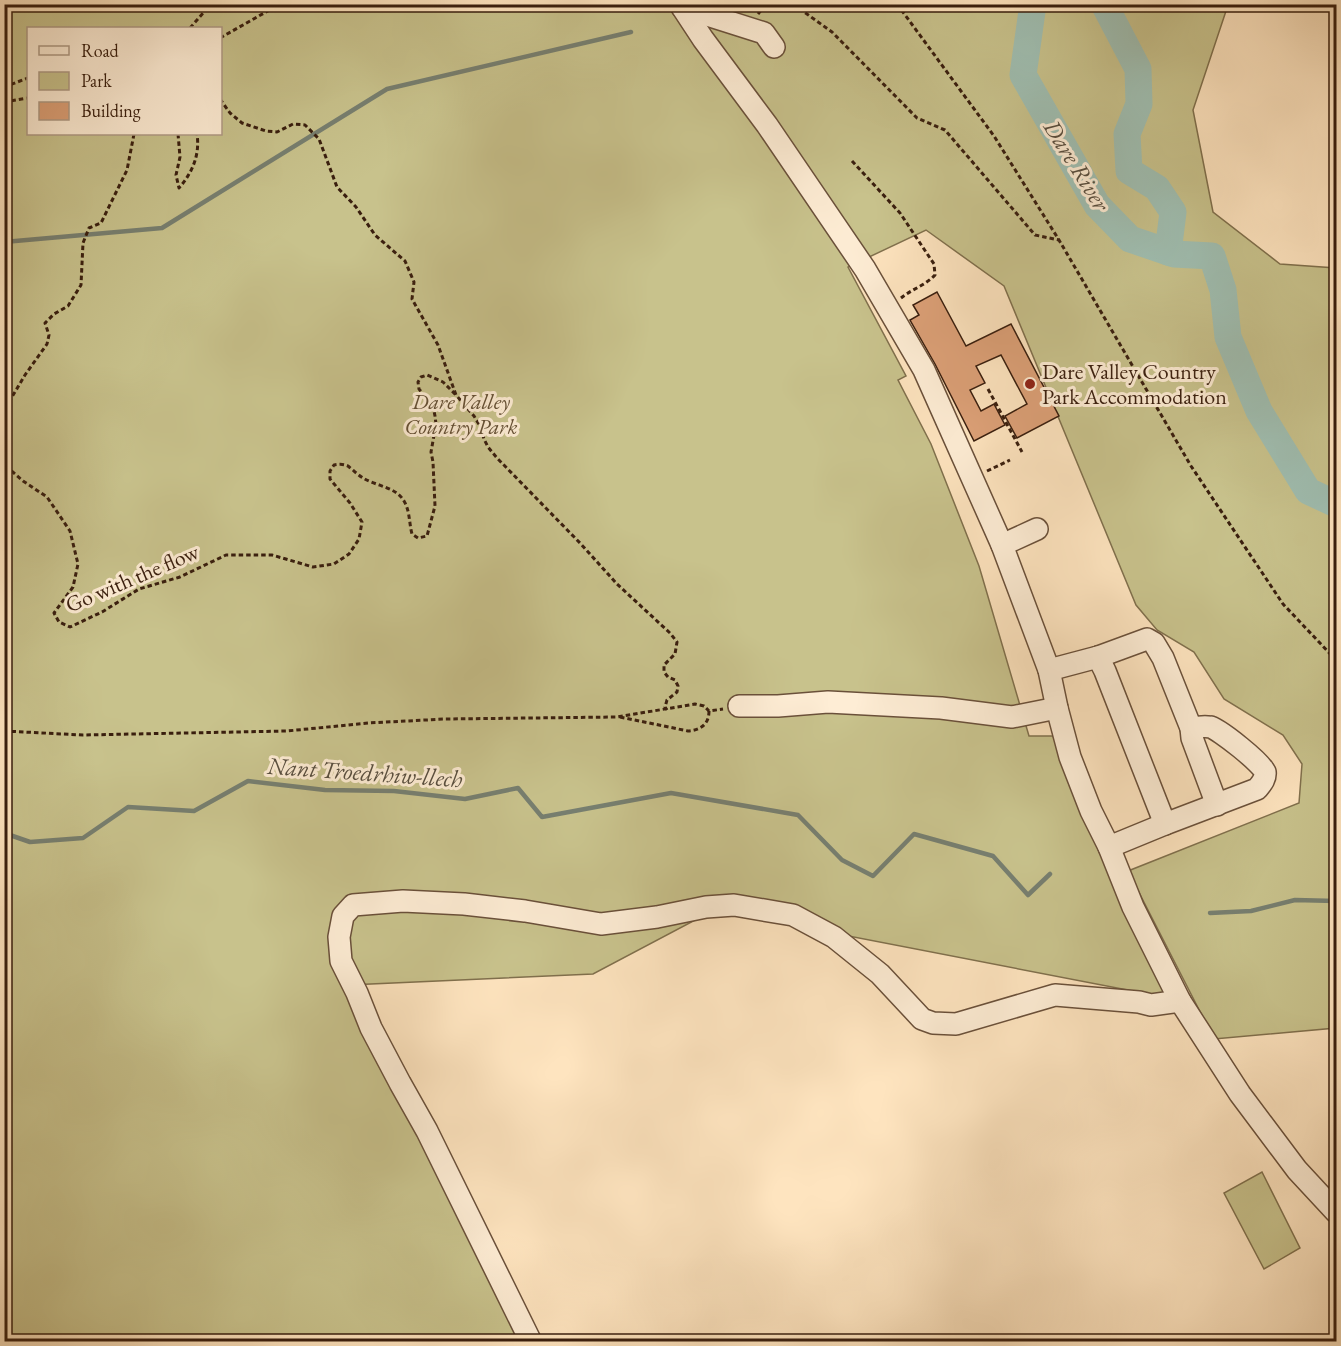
<svg xmlns="http://www.w3.org/2000/svg" width="1341" height="1346" font-family="'EB Garamond',serif">
  <style>
    .green { fill: #c8c28c; stroke: #80704d; stroke-width: 1.5; fill-rule: evenodd }
    .lines { fill: none; stroke-linecap: round; stroke-linejoin: round }
    .stream { stroke: #777f70; stroke-width: 4.5 }
    .river { stroke: #a0bfb2; stroke-width: 27 }
    .building { fill: #dca077; stroke: #391e0e; stroke-width: 1.5 }
    .minor-casing { stroke: #6a503a; stroke-width: 24 }
    .path { stroke: #391e0e; stroke-width: 3; stroke-dasharray: 4.5 3; stroke-linecap: butt }
    .minor { stroke: #feedd5; stroke-width: 21 }
    .poi-dot { fill: #8f2418; stroke: #feedd5; stroke-width: 2 }
    .labels { text-anchor: middle; dominant-baseline: central; stroke-width: 6; stroke-linejoin: round; paint-order: stroke }
    .poi-label { font-size: 22px; fill: #391e0e; stroke: #feedd5; text-anchor: start }
    .park-label { font-size: 22px; font-style: italic; fill: #644f34; stroke: #feedd5 }
    .street-label { font-size: 22px; fill: #391e0e; stroke: #feedd5 }
    .water-label { font-size: 24px; font-style: italic; fill: #584e3f; stroke: #feedd5 }
  </style>
  <rect width="100%" height="100%" fill="#fee4bf"/>
  <filter id="stains"><feTurbulence type="fractalNoise" baseFrequency=".00333" numOctaves="4"/><feColorMatrix values="0 0 0 0 .2 0 0 0 0 .09 0 0 0 0 .02 0 0 0 .5 -.17"/></filter>
  <radialGradient id="worn" r=".72"><stop offset=".6" stop-color="#630" stop-opacity="0"/><stop offset="1" stop-color="#630" stop-opacity=".3"/></radialGradient>
  <g class="green">
    <path d="M5 5H1228L1193 110 1213 212 1280 264 1336 268V1028L1214 1039 1128 871 1299 803 1302 764 1283 735 1224 699 1194 652 1157 630 1136 605 1004 286 926 230 848 267 906 376 898 380 931 444 979 566 1029 736H1053L1082 809 1169 998 714 910 593 974 349 985 528 1341 5 1342ZM28 28H220V134H28Z"/>
    <path d="M1262 1172 1300 1248 1264 1269 1224 1193Z"/>
  </g>
  <g class="lines">
    <g class="stream">
      <path d="M4 242 162 228 387 89 631 32"/>
      <path d="M4 833 30 842 83 838 128 807 194 811 248 781 325 790 394 791 465 799 518 788 542 817 671 793 798 815 842 860 873 876 914 834 993 856 1028 895 1050 874"/>
      <path d="M1210 913 1251 911 1295 900 1336 901"/>
    </g>
    <g class="river">
      <path d="M1033 4 1023 75 1097 205 1130 239 1174 254 1212 256 1223 290 1228 337 1259 411 1308 491 1336 504"/>
      <path d="M1104 4 1138 69 1139 104 1127 134 1129 171 1157 188 1173 212 1168 252"/>
    </g>
  </g>
  <path class="building" d="M937 292 966 346 1011 324 1059 416 1017 438 1005 416 1027 404 1001 355 976 366 985 383 970 390 981 411 994 404 1005 425 974 441 935 364 910 320 919 315 913 305Z"/>
  <g class="lines">
    <defs>
      <g id="minor">
        <path d="M680 4 703 39 767 125 865 269 924 370 1002 545 1049 670 1057 708 1070 757 1091 811 1109 847 1133 907 1180 1001 1240 1094 1297 1170 1336 1212"/>
        <path d="M682 7 764 33 774 47"/>
        <path d="M1002 545 1037 529"/>
        <path d="M1098 657 1105 671 1165 824"/>
        <path d="M1049 670 1098 657 1147 639 1154 643 1163 658 1191 728 1192 738 1217 805"/>
        <path d="M739 706H778L828 702 941 708 1012 717 1057 708"/>
        <path d="M1109 847 1165 824 1257 789C1261 784 1266 779 1265 772 1264 765 1218 728 1210 727 1204 726 1197 727 1191 728"/>
        <path d="M531 1342 427 1131 400 1083 371 1028 357 993 341 961 339 937 343 916 353 905 403 901 464 904 525 911 601 924 657 917 706 907 734 905 793 915 834 937 880 974 922 1019 933 1023 956 1024 1055 995 1139 1002 1151 1005 1180 1001"/>
      </g>
    </defs>
    <use href="#minor" class="minor-casing"/>
    <g class="path">
      <path d="M793 4 832 32 917 118 945 130 1035 235 1059 240"/>
      <path d="M897 4 994 136 1059 240 1191 466 1283 604 1336 660"/>
      <path d="M758 14 766 4"/>
      <path d="M190 28 211 4"/>
      <path d="M220 38 280 4"/>
      <path d="M4 87 28 78"/>
      <path d="M220 99 230 113 242 123 266 131 277 132 293 124 305 125 319 139 337 187 356 207 375 235 405 261 414 282 412 299 438 345 456 395 474 416 480 426 484 439 488 447 497 458 580 543 617 584 670 633 677 642 675 654 664 665V672L668 677 675 680 678 686 677 692 667 700 665 707 667 710"/>
      <path d="M4 102 28 98"/>
      <path d="M178 134 180 157 176 175 179 188C193 172 200 154 197 134"/>
      <path d="M852 161 900 213 934 264 935 275C926 285 912 289 901 298"/>
      <path d="M988 389 1022 452"/>
      <path d="M4 407H6L25 375 47 344 49 335 45 323 54 314 68 306 81 285 83 243 89 228 101 223 127 170 134 134"/>
      <path d="M4 436 6 466 23 481 47 497 70 531 78 564 73 587 54 613 59 622 70 627 102 612 139 589 180 577 226 555H272L313 567 334 564 349 554 359 539 362 522 350 503 330 479V471L334 465C339 464 344 464 348 466 353 470 358 475 363 478 376 486 396 487 404 501 410 511 409 523 412 534L418 538 427 536 435 506 433 462 431 452 436 424 435 416 433 406 419 389 418 382 421 377 427 375 443 382 456 395"/>
      <path d="M987 471 1010 460"/>
      <path d="M620 717 688 731C700 730 709 725 709 711"/>
      <path d="M4 731 83 735 287 731 368 723 445 719 617 717 695 704 704 706 709 711 723 709"/>
    </g>
    <use href="#minor" class="minor"/>
  </g>
  <circle class="poi-dot" cx="1030" cy="384" r="6"/>
  <g class="labels">
    <g class="poi-label">
      <text x="1042" y="371">Dare Valley Country<tspan x="1042" dy="25">Park Accommodation</tspan></text>
    </g>
    <g class="park-label">
      <text x="461" y="401">Dare Valley<tspan x="461" dy="25">Country Park</tspan></text>
    </g>
    <g class="street-label">
      <text transform="translate(132 578) rotate(-23)">Go with the flow</text>
    </g>
    <g class="water-label">
      <text transform="translate(1077 165) rotate(58)">Dare River</text>
      <text transform="translate(365 772) rotate(4)">Nant Troedrhiw-llech</text>
    </g>
  </g>
  <rect width="1341" height="1346" fill="none" stroke="#fee4bf" stroke-width="24"/>
  <rect x="6" y="6" width="1329" height="1334" fill="none" stroke="#391e0e" stroke-width="3"/>
  <rect x="12" y="12" width="1317" height="1322" fill="none" stroke="#391e0e" stroke-width="1.5"/>
  <rect x="27" y="27" width="195" height="108" fill="#feedd5" stroke="#af9a85" stroke-width="1.5"/>
  <rect x="39" y="46" width="30" height="9" fill="#feedd5" stroke="#af9a85" stroke-width="1.5"/>
  <text x="81" y="57" font-size="18" fill="#391e0e">Road</text>
  <rect x="39" y="72" width="30" height="18" fill="#c8c28c" stroke="#af9a85" stroke-width="1.5"/>
  <text x="81" y="87" font-size="18" fill="#391e0e">Park</text>
  <rect x="39" y="102" width="30" height="18" fill="#dca077" stroke="#af9a85" stroke-width="1.5"/>
  <text x="81" y="117" font-size="18" fill="#391e0e">Building</text>
  <rect width="100%" height="100%" filter="url(#stains)"/>
  <rect width="100%" height="100%" fill="url(#worn)"/>
</svg>
